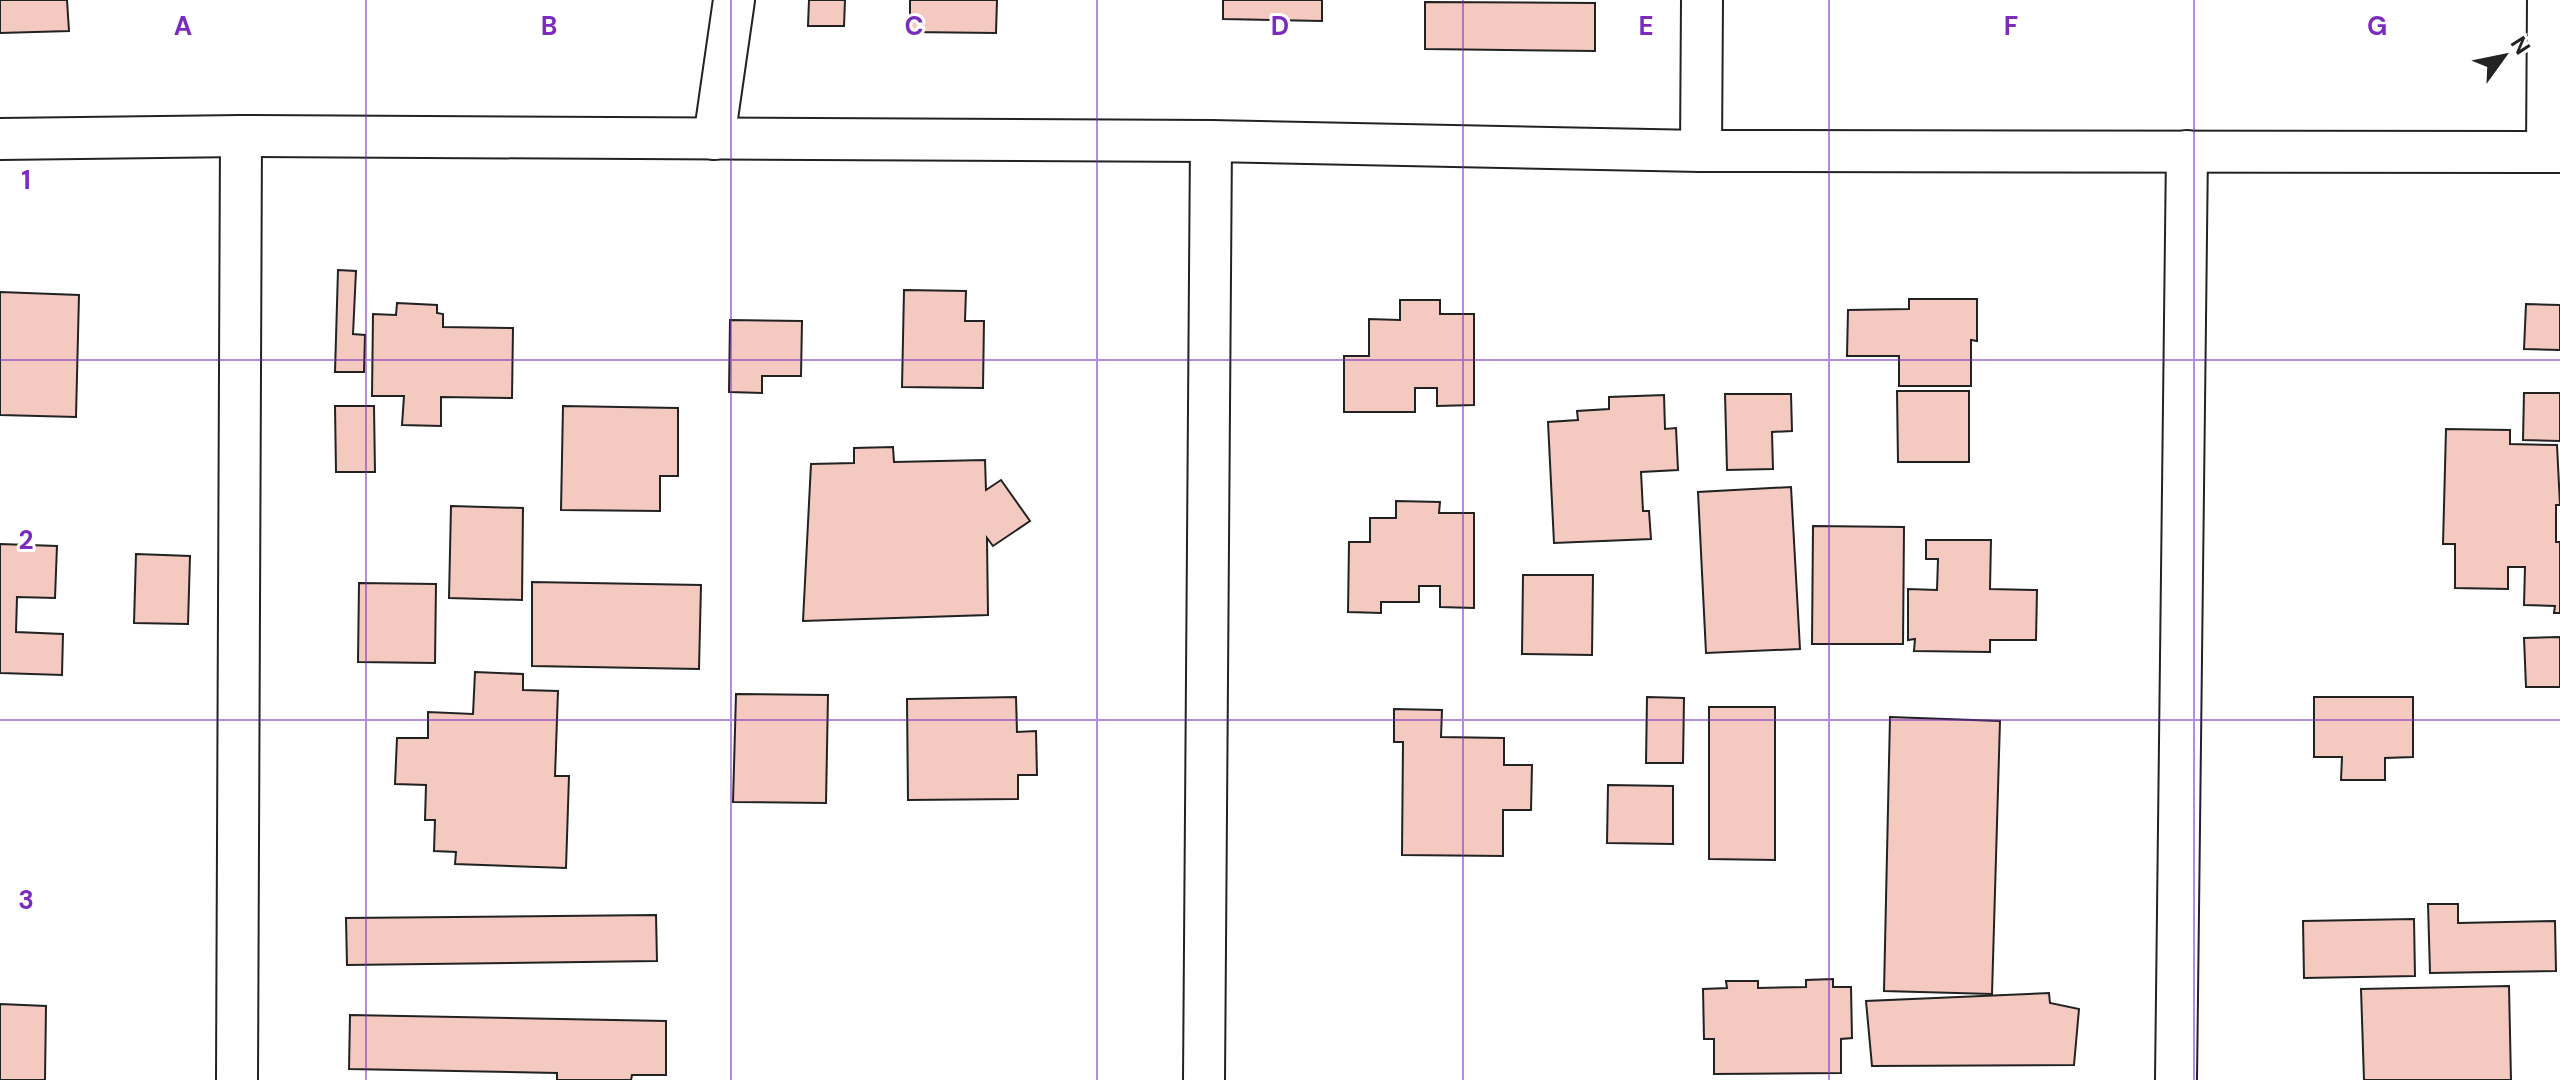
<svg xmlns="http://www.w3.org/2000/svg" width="2560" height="1080" font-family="'DM Sans',sans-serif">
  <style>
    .building { fill: #f3c9c0; stroke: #222; stroke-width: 2 }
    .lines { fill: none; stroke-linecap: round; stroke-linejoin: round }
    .minor-casing { stroke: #222; stroke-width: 44 }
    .minor { stroke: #fff; stroke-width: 40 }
    .grid { fill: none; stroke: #7b2cbf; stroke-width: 2; stroke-opacity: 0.55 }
    .grid-label { font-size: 26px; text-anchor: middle; font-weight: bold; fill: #7b2cbf; stroke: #fff; stroke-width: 6; stroke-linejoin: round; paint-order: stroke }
  </style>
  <rect width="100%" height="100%" fill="#fff"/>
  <g class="building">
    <path d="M0 0H67L69 31 0 33Z"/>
    <path d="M809 0H845L844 26H808Z"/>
    <path d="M910 0H997L996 33 910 32Z"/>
    <path d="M1223 0H1322V21L1223 19Z"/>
    <path d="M1425 2 1595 3V51L1425 49Z"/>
    <path d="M338 270 356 271 353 334 365 335 364 372H335Z"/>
    <path d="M904 290 966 291 965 321H984L983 388 902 387Z"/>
    <path d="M0 292 79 295 76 417 0 415Z"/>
    <path d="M1909 299H1977V341L1971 340V386H1899V356H1847L1848 310 1909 309Z"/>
    <path d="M1400 300H1440V314H1474V405L1437 406V388H1415V412H1344V356H1369V319L1400 320Z"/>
    <path d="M397 303 437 305V313L443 314V327L513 328 512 398 441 397V426L402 425 404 396H372L373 314 396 315Z"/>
    <path d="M2526 304 2560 305V350L2524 349Z"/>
    <path d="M730 320 802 321 801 376H762V393L729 392Z"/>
    <path d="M1897 391H1969V462H1898Z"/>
    <path d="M2524 393H2560V441L2523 440Z"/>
    <path d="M1725 394H1791L1792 431 1772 432 1773 469 1727 470Z"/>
    <path d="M1664 395 1665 429 1676 428 1678 470 1641 472 1643 511H1649L1651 539 1554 543 1548 422 1578 420 1577 411 1609 409V397Z"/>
    <path d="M335 406H374L375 472H336Z"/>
    <path d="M563 406 678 408V476H660V511L561 510Z"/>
    <path d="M2446 429 2510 430V444L2557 445 2560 505H2556V542H2560V613H2554L2555 606 2524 605 2525 567H2508V589L2455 588V544H2443Z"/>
    <path d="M893 447 894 462 985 460 986 490 1001 480 1030 521 993 546 987 538 988 615 803 621 811 464 854 463V448Z"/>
    <path d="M1791 487 1800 649 1706 653 1698 492Z"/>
    <path d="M1396 501 1440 502 1439 513H1474V608L1440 607V586H1419V602H1381V613L1348 612 1349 542H1370V518H1396Z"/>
    <path d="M451 506 523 508 522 600 449 598Z"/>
    <path d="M1813 526 1904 527 1903 644H1812Z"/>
    <path d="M1926 540H1991L1990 589 2037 590 2036 640H1990V652L1914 651 1915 639 1908 640V589L1937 590 1938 559H1926Z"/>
    <path d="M0 544 57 546 55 598 17 597 16 632 63 634 62 675 0 673Z"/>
    <path d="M136 554 190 556 188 624 134 623Z"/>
    <path d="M1523 575H1593L1592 655 1522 654Z"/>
    <path d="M532 582 701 585 699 669 532 666Z"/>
    <path d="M359 583 436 584 435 663 358 662Z"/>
    <path d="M2560 637V687H2526L2524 638Z"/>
    <path d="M475 672 523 674V690L558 691 555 776H569L566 868 455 864 456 852 434 851 435 820H425L426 785 395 784 397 738H428V712L473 714Z"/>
    <path d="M736 694 828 695 826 803 733 802Z"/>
    <path d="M1016 697 1017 732 1036 731 1037 775H1018V799L908 800 907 699Z"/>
    <path d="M1647 697 1684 698 1683 763H1646Z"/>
    <path d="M2314 697H2413V757L2385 758V780H2341L2342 757H2314Z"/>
    <path d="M1709 707H1775V860L1709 859Z"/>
    <path d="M1394 709 1442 710 1441 737 1504 738V765H1532L1531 810H1503V856L1402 855 1403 742H1394Z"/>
    <path d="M1890 717 2000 721 1992 994 1884 991Z"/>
    <path d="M1608 785 1673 786V844L1607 843Z"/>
    <path d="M2428 904H2458V923L2555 921 2556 971 2430 973Z"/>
    <path d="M656 915 657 961 347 965 346 918Z"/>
    <path d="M2414 919 2415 976 2304 978 2303 921Z"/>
    <path d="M1833 979V987H1851L1852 1038 1841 1039V1073L1714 1074V1039H1704L1703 989 1727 988 1726 981H1758V988L1806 987V980Z"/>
    <path d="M2509 986 2511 1080H2364L2361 989Z"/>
    <path d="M2049 993 2050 1003 2079 1009 2074 1065 1872 1066 1866 1001Z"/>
    <path d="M0 1004 46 1006 45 1080H0Z"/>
    <path d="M350 1015 666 1021V1075H632L631 1080H557V1073L349 1069Z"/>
  </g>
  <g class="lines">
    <defs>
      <g id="minor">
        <path d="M0 139 241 136 1211 141 1701 151 2560 152"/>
        <path d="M714 139 734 0"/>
        <path d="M1701 151 1702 0"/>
        <path d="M2547 152 2548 0"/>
        <path d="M237 1080 241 136"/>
        <path d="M1204 1080 1211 141"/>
        <path d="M2176 1080 2187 151"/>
      </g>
    </defs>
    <use href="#minor" class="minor-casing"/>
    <use href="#minor" class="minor"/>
  </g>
  <path class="grid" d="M366 0V1080M731 0V1080M1097 0V1080M1463 0V1080M1829 0V1080M2194 0V1080M0 360H2560M0 720H2560"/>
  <g class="grid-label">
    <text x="183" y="35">A</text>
    <text x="549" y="35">B</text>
    <text x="914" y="35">C</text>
    <text x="1280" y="35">D</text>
    <text x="1646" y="35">E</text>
    <text x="2011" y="35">F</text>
    <text x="2377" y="35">G</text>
    <text x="26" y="189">1</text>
    <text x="26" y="549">2</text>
    <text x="26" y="909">3</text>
  </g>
  <g transform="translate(2504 56) rotate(57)" stroke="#ffffff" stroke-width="6" paint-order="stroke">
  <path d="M0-6L14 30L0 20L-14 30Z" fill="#222222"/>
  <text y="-12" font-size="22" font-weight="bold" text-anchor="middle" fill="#222222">N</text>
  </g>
</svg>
